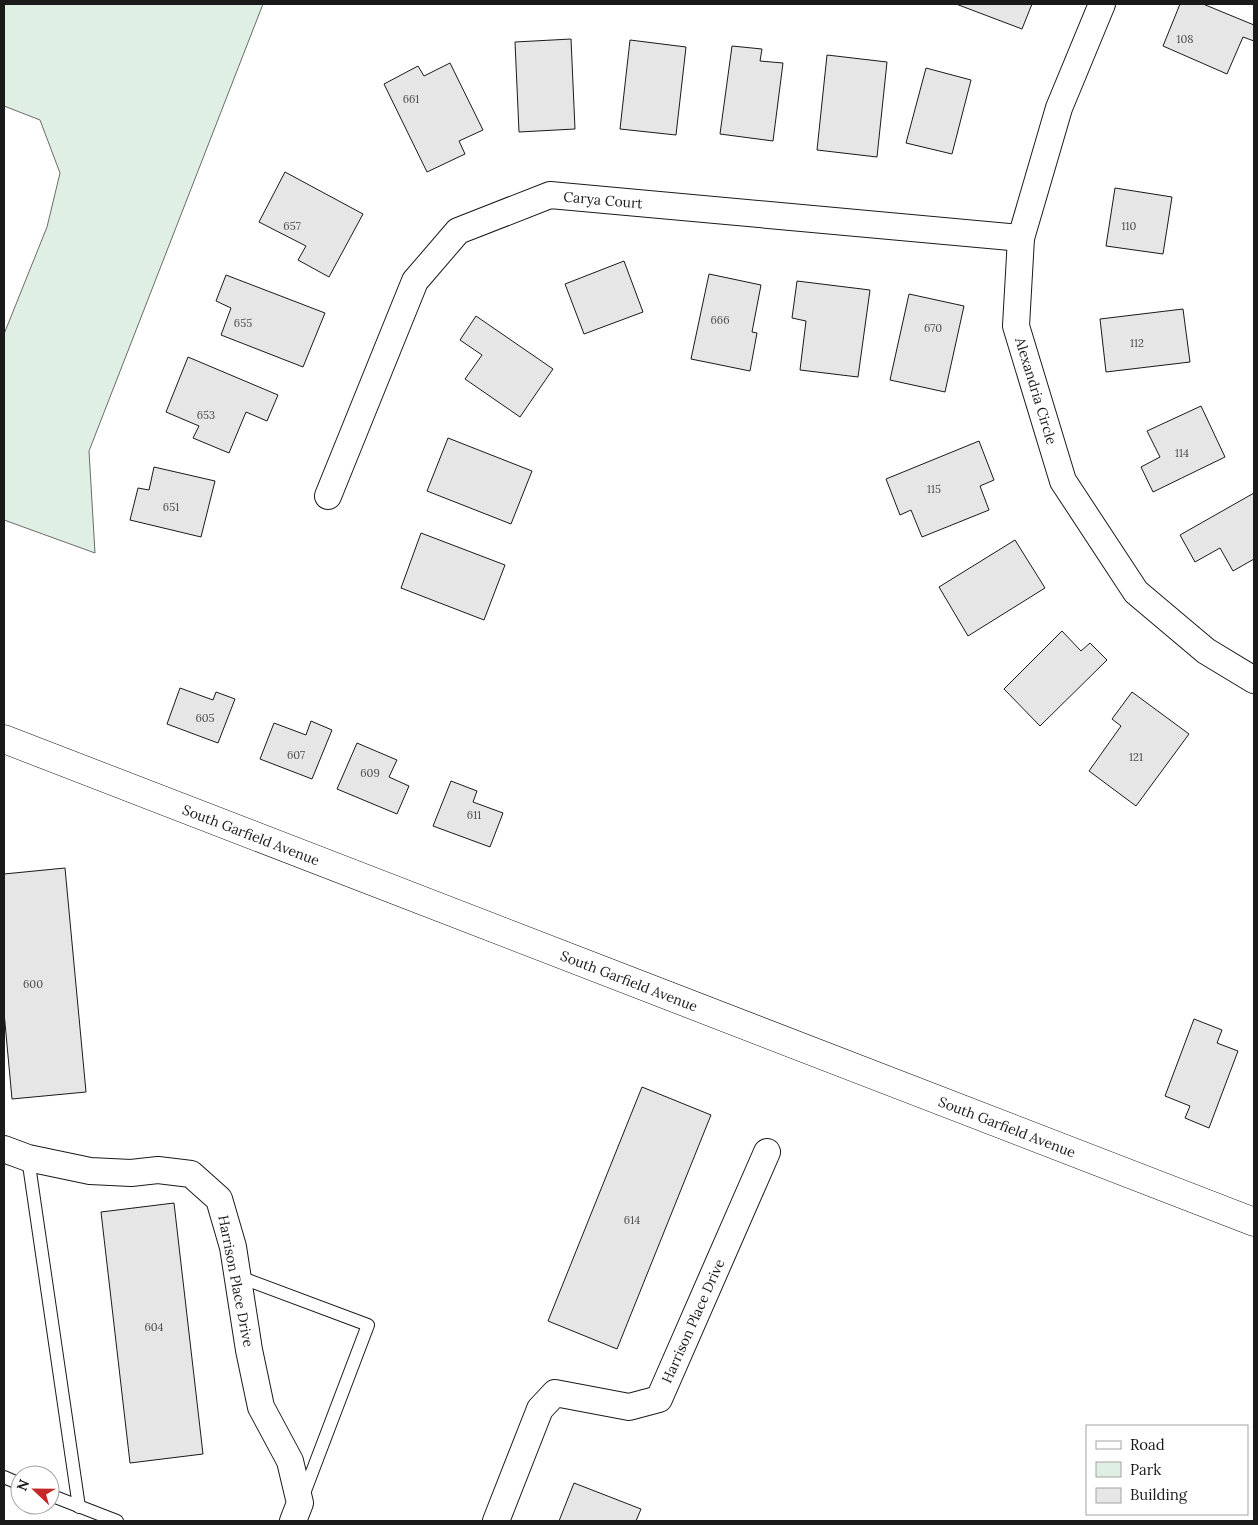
<svg xmlns="http://www.w3.org/2000/svg" width="1258" height="1525" font-family="Lora,serif">
  <style>
    .green { fill: #e0efe3; stroke: #6a6a6a }
    .building { fill: #e6e6e6; stroke: #1a1a1a }
    .lines { fill: none; stroke-linecap: round; stroke-linejoin: round }
    .service-casing { stroke: #1a1a1a; stroke-width: 14 }
    .minor-casing { stroke: #1a1a1a; stroke-width: 28 }
    .tertiary-casing { stroke: #1a1a1a; stroke-width: 29 }
    .service { stroke: #fff; stroke-width: 12 }
    .minor { stroke: #fff; stroke-width: 26 }
    .tertiary { stroke: #fff; stroke-width: 28 }
    .labels { text-anchor: middle; dominant-baseline: central; stroke-width: 4; stroke-linejoin: round; paint-order: stroke }
    .number-label { font-size: 11px; fill: #4d4d4d }
    .street-label { font-size: 14px; fill: #1a1a1a; stroke: #fff }
  </style>
  <rect width="100%" height="100%" fill="#fff"/>
  <path class="green" d="M4 4H263L89 451 95 553 4 520V334L47 227 60 173 40 120 4 106Z"/>
  <g class="building">
    <path d="M956 4H1032L1022 29Z"/>
    <path d="M1180 4H1203L1254 25V41L1243 37 1227 74 1163 46Z"/>
    <path d="M571 39 575 129 519 132 515 42Z"/>
    <path d="M630 40 686 47 676 135 620 129Z"/>
    <path d="M732 46 762 49 760 61 783 63 773 141 720 134Z"/>
    <path d="M827 55 887 62 877 157 817 150Z"/>
    <path d="M450 63 483 130 459 141 465 154 427 172 384 84 418 66 424 76Z"/>
    <path d="M926 68 971 80 952 154 906 143Z"/>
    <path d="M285 172 363 214 329 277 298 260 306 246 259 222Z"/>
    <path d="M1115 188 1172 197 1163 254 1106 246Z"/>
    <path d="M624 261 643 312 584 334 565 284Z"/>
    <path d="M709 274 761 285 752 332 757 333 750 371 691 359Z"/>
    <path d="M226 275 325 313 303 367 221 335 231 308 216 301Z"/>
    <path d="M797 281 870 290 858 377 800 370 806 321 792 318Z"/>
    <path d="M909 294 964 306 945 392 890 380Z"/>
    <path d="M1183 309 1190 362 1106 372 1100 319Z"/>
    <path d="M476 316 553 369 520 417 465 379 482 355 460 340Z"/>
    <path d="M188 357 278 395 267 421 246 412 229 453 193 438 199 426 166 412Z"/>
    <path d="M1201 406 1225 457 1153 492 1141 467 1160 457 1147 431Z"/>
    <path d="M448 438 532 471 511 524 427 491Z"/>
    <path d="M979 441 994 480 980 486 989 510 922 537 911 510 900 515 886 479Z"/>
    <path d="M154 467 215 481 201 537 130 520 138 488 149 490Z"/>
    <path d="M1254 493V559L1233 571 1220 548 1195 562 1180 535Z"/>
    <path d="M421 533 505 565 484 620 401 588Z"/>
    <path d="M1015 540 1045 588 968 636 939 587Z"/>
    <path d="M1062 631 1081 651 1090 643 1107 660 1040 726 1004 689Z"/>
    <path d="M180 688 213 700 216 692 235 699 218 743 167 724Z"/>
    <path d="M1132 692 1189 734 1136 806 1089 771 1121 726 1112 719Z"/>
    <path d="M311 721 332 730 312 779 260 759 274 723 306 735Z"/>
    <path d="M357 743 397 760 389 777 409 786 397 814 337 789Z"/>
    <path d="M451 781 477 791 473 802 503 813 490 847 433 826Z"/>
    <path d="M65 868 86 1092 12 1099 4 1012V874Z"/>
    <path d="M1194 1019 1222 1030 1217 1043 1238 1051 1209 1128 1185 1118 1190 1106 1165 1096Z"/>
    <path d="M642 1087 711 1115 617 1349 548 1321Z"/>
    <path d="M174 1203 203 1454 130 1463 101 1212Z"/>
    <path d="M574 1483 641 1509 636 1521H559Z"/>
  </g>
  <g class="lines">
    <defs>
      <g id="service">
        <path d="M28 1158 79 1507"/>
        <path d="M237 1276 368 1325 303 1496"/>
        <path d="M4 1477 20 1484"/>
        <path d="M50 1495 117 1521"/>
      </g>
      <g id="minor">
        <path d="M1102 4 1059 108 1021 238 1016 326 1063 481 1136 592 1206 651 1254 680"/>
        <path d="M328 496 415 281 458 231 550 195 1021 238"/>
        <path d="M4 1149 28 1158 90 1171 131 1173 158 1170 191 1174 219 1199 233 1247 249 1350 261 1407 290 1461 300 1503 293 1521"/>
        <path d="M496 1521 540 1409 555 1393 629 1407 659 1399 767 1152"/>
      </g>
      <path id="tertiary" d="M4 739 1254 1222"/>
    </defs>
    <use href="#service" class="service-casing"/>
    <use href="#minor" class="minor-casing"/>
    <use href="#tertiary" class="tertiary-casing"/>
    <use href="#service" class="service"/>
    <use href="#minor" class="minor"/>
    <use href="#tertiary" class="tertiary"/>
  </g>
  <g class="labels">
    <g class="number-label">
      <text x="1185" y="39">108</text>
      <text x="411" y="99">661</text>
      <text x="292" y="226">657</text>
      <text x="1129" y="226">110</text>
      <text x="720" y="320">666</text>
      <text x="243" y="323">655</text>
      <text x="933" y="328">670</text>
      <text x="1137" y="343">112</text>
      <text x="206" y="415">653</text>
      <text x="1182" y="453">114</text>
      <text x="934" y="489">115</text>
      <text x="171" y="507">651</text>
      <text x="205" y="718">605</text>
      <text x="296" y="755">607</text>
      <text x="1136" y="757">121</text>
      <text x="370" y="773">609</text>
      <text x="474" y="815">611</text>
      <text x="33" y="984">600</text>
      <text x="632" y="1220">614</text>
      <text x="154" y="1327">604</text>
    </g>
    <g class="street-label">
      <text transform="translate(603 200) rotate(5)">Carya Court</text>
      <text transform="translate(1036 391) rotate(73)">Alexandria Circle</text>
      <text transform="translate(251 835) rotate(21)">South Garfield Avenue</text>
      <text transform="translate(629 981) rotate(21)">South Garfield Avenue</text>
      <text transform="translate(1007 1127) rotate(21)">South Garfield Avenue</text>
      <text transform="translate(236 1281) rotate(79)">Harrison Place Drive</text>
      <text transform="translate(693 1321) rotate(-66)">Harrison Place Drive</text>
    </g>
  </g>
  <rect width="1258" height="1525" fill="none" stroke="#1a1a1a" stroke-width="10"/>
  <rect x="1086" y="1425" width="162" height="90" fill="#ffffff" stroke="#a3a3a3"/>
  <rect x="1096" y="1441" width="25" height="8" fill="#ffffff" stroke="#a3a3a3"/>
  <text x="1130" y="1450" font-size="15" fill="#1a1a1a">Road</text>
  <rect x="1096" y="1462" width="25" height="15" fill="#e0efe3" stroke="#a3a3a3"/>
  <text x="1130" y="1475" font-size="15" fill="#1a1a1a">Park</text>
  <rect x="1096" y="1488" width="25" height="15" fill="#e6e6e6" stroke="#a3a3a3"/>
  <text x="1130" y="1500" font-size="15" fill="#1a1a1a">Building</text>
  <g transform="translate(35 1490) rotate(292)"><circle r="24" fill="#ffffff" stroke="#a3a3a3"/>
  <path d="M0-4L9 19L0 12L-9 19Z" fill="#c62828"/>
  <text y="-8" font-size="14" font-weight="bold" text-anchor="middle" fill="#1a1a1a">N</text>
  </g>
</svg>
